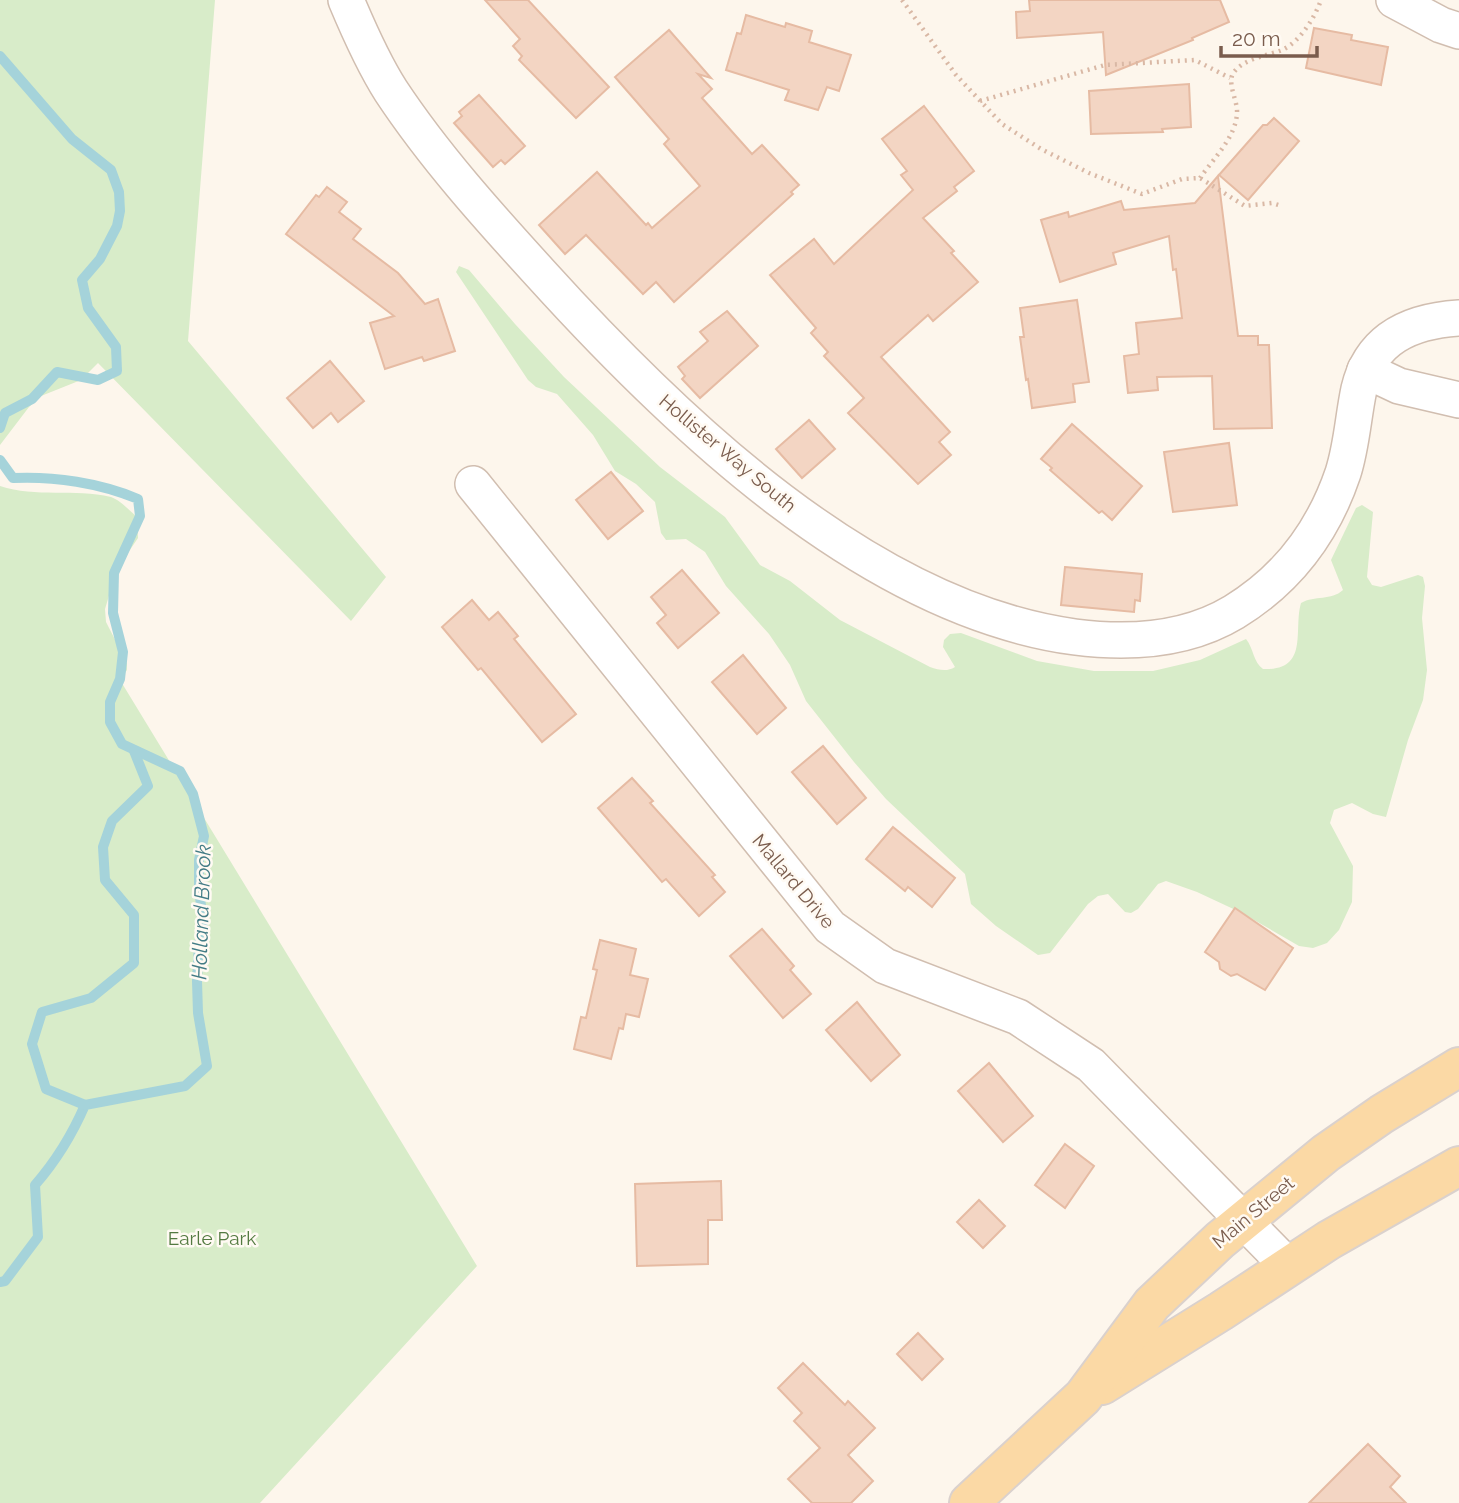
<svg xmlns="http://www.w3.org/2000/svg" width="1459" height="1503" font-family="Raleway,sans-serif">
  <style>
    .green { fill: #d8ecc9 }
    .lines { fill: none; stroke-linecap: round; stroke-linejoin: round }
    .stream { stroke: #a5d3da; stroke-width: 10 }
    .building { fill: #f3d5c3; stroke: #e6bba3; stroke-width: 2 }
    .minor-casing { stroke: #d1beb0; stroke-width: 38 }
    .primary-casing { stroke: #dad1cd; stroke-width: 42 }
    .path { stroke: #d9b8a5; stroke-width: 4.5; stroke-dasharray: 2 5; stroke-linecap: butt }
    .minor { stroke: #fff; stroke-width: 35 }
    .primary { stroke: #fbd9a5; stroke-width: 38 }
    .labels { text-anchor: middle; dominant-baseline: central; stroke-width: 5; stroke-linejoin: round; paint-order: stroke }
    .street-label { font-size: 19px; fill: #7a5c4d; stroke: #fffaf3 }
    .park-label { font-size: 19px; fill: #537a41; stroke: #fffaf3 }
    .water-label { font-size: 21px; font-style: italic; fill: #437c86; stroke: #fffaf3 }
  </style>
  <rect width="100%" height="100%" fill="#fdf6ec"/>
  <g class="green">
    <path d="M0 0H215L188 341 386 577 351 621 98 363 81 380 41 396 29 407 0 445Z"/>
    <path d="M459 266 469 270 515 324 564 377 660 467 725 517 760 565 790 581 840 620 930 667C939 670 947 672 955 667L943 647 944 640 950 634 961 633 1037 661 1094 671H1153L1200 660 1246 639C1254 649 1253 662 1263 669 1310 671 1293 630 1301 603 1315 595 1331 601 1343 590L1331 560 1356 508 1362 505 1373 512 1367 577 1372 585 1381 587 1418 575 1423 577 1425 586 1422 618 1427 670 1423 700 1408 740 1386 817 1373 814 1352 803 1334 810 1330 823 1353 866 1352 902 1339 930 1327 943 1313 948 1299 946 1242 913 1197 892 1166 881 1158 884 1138 909 1131 913 1125 912 1108 894 1098 896 1088 904 1050 953 1038 955 996 926 971 904 965 874 886 799 854 762 806 701 790 665 769 634 726 586 705 552 686 539 666 540 661 533 655 502 636 484 615 471 593 435 557 394 536 387 528 380 456 272Z"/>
    <path d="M0 486C36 498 74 488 111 497 120 500 130 511 137 517L138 538 117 569 105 609 106 622 127 663V670L120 680 477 1266 260 1503H0Z"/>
  </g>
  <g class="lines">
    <g class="stream">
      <path d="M0 56 72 139 111 170 119 192 120 211 117 226 100 259 82 280 88 308 116 347 117 371 98 380 57 372 32 399 5 413 0 428"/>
      <path d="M0 460 13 478C54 476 100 483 138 499L140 516 114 573 113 613 123 652 120 679 110 702V722L122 744 180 771 193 794 204 836 199 860V884L203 930 199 943 197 981 198 1013 207 1066 185 1086 85 1105C72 1135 56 1161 35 1185L38 1237 5 1281 0 1282"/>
      <path d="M85 1105 46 1089 32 1044 42 1012 91 998 134 963V915L105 880 103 847 112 821 148 786 134 751"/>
    </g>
  </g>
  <g class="building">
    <path d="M485 0H528L609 87 576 118 519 60 522 56 513 46 520 39Z"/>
    <path d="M1029 0H1220L1229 22 1192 38 1193 40 1106 75 1103 32 1017 38 1016 12 1030 11Z"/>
    <path d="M746 15 785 27 786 23 812 31 809 42 851 55 839 91 827 87 818 110 785 100 789 90 726 70 737 33 741 34Z"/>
    <path d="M1314 28 1352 35 1351 40 1388 47 1381 85 1306 68Z"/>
    <path d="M669 30 711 78 698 74 712 89 702 98 752 154 762 145 799 185 791 192 793 194 674 302 656 282 643 294 586 235 565 254 539 225 597 172 646 225 648 223 652 228 700 186 664 144 669 139 615 77Z"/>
    <path d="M1189 84 1191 127 1162 129 1163 132 1091 134 1089 91Z"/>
    <path d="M479 95 525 146 505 164 501 160 493 167 454 123 462 116 459 112Z"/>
    <path d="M924 106 974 171 954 187 957 191 923 218 954 251 951 253 978 282 933 321 928 315 881 357 950 432 939 442 951 455 918 484 848 413 864 398 824 356 828 352 811 333 816 328 770 275 814 239 834 264 913 190 901 175 907 171 882 139Z"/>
    <path d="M1274 118 1299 141 1248 200 1219 175 1263 125H1267Z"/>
    <path d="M1218 176 1238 336H1258V345H1269L1272 428 1214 429 1212 376 1157 377 1158 390 1128 393 1124 356 1139 354 1136 323 1182 318 1176 269 1173 270 1169 236 1113 253 1116 264 1060 282 1041 220 1068 212 1069 217 1121 201 1124 210 1195 203Z"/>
    <path d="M327 187 347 202 339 212 361 229 353 239 398 273 425 304 438 299 455 351 424 361 422 357 385 369 370 323 394 316 286 234 316 195 319 197Z"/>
    <path d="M1077 300 1089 382 1073 384 1075 402 1032 408 1028 379 1026 380 1020 337H1024L1020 308Z"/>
    <path d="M727 311 758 346 700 398 682 379 685 376 678 367 708 341 700 332Z"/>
    <path d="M330 361 364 401 338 422 331 413 313 428 287 398Z"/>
    <path d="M809 420 835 449 802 478 776 449Z"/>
    <path d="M1072 424 1142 486 1112 520 1102 511 1099 513 1074 491 1050 470 1052 468 1041 459Z"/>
    <path d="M1229 443 1237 505 1173 512 1164 452Z"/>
    <path d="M611 472 643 511 608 539 576 500Z"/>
    <path d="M1065 567 1142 574 1140 601 1135 600 1134 612 1061 605Z"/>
    <path d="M682 570 719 613 678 648 657 623 666 615 651 597Z"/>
    <path d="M472 600 489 620 498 612 518 636 514 639 576 714 542 742 481 668 478 670 442 627Z"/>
    <path d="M743 655 786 708 757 734 712 682Z"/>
    <path d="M823 746 866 798 837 824 792 772Z"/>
    <path d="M632 778 653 801 650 803 715 875 712 877 725 892 699 916 666 879 662 882 598 808Z"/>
    <path d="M893 827 955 878 932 907 908 887 905 891 866 859Z"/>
    <path d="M1235 908 1293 948 1265 990 1237 974 1231 976 1220 969 1219 962 1205 952Z"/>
    <path d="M762 929 794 966 790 970 811 994 783 1018 730 956Z"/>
    <path d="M600 940 636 949 630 975 648 979 639 1017 626 1014 623 1029 619 1028 611 1059 574 1049 581 1017 586 1018 597 970 593 969Z"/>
    <path d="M857 1002 900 1055 871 1081 826 1030Z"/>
    <path d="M989 1063 1033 1116 1003 1142 958 1091Z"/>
    <path d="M1065 1144 1094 1166 1065 1208 1035 1185Z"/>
    <path d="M721 1181 722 1220H708V1264L637 1266 635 1184Z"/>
    <path d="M979 1200 1005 1226 983 1248 957 1222Z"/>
    <path d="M918 1333 943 1359 922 1380 897 1354Z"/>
    <path d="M803 1363 845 1405 848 1401 875 1428 848 1455 873 1481 851 1503H812L788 1479 820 1448 794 1421 802 1413 778 1388Z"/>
    <path d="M1368 1444 1400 1476 1390 1487 1406 1503H1309Z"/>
  </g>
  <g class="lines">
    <defs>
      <g id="minor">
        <path d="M346 0C359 31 373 63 391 91 434 156 488 216 540 273 675 422 868 609 1075 637 1130 644 1186 641 1234 612 1288 579 1323 532 1343 473 1352 445 1353 417 1359 389 1371 338 1411 321 1459 318"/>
        <path d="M1394 0 1441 25 1459 31"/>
        <path d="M1365 370 1399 386 1459 400"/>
        <path d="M473 484 830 927 885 966 1018 1017 1091 1065 1288 1266"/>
      </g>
      <g id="primary">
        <path d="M1102 1385 1221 1311 1329 1240 1459 1166"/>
        <path d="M969 1503 1083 1397 1152 1304 1220 1240 1326 1153 1382 1114 1459 1067"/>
      </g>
    </defs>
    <use href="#minor" class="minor-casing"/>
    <use href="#primary" class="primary-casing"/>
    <g class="path">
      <path d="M902 0 956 75 1002 124 1041 149 1089 173 1142 194 1182 179 1200 178 1245 206 1272 203 1282 206"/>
      <path d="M980 101 1105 65 1195 60 1230 78"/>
      <path d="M1200 178C1213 159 1236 137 1237 113 1238 101 1226 82 1234 72 1245 58 1267 56 1282 50 1300 42 1315 17 1321 0"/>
    </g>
    <use href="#minor" class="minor"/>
    <use href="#primary" class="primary"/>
  </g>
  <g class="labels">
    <g class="street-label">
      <text transform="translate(728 453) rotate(40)">Hollister Way South</text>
      <text transform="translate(794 881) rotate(50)">Mallard Drive</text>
      <text transform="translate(1253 1212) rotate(-40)">Main Street</text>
    </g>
    <g class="park-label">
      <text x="212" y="1238">Earle Park</text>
    </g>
    <g class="water-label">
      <text transform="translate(201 912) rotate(-88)">Holland Brook</text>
    </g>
  </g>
  <path d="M1221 46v10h96v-10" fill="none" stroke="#7a5c4d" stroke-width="3.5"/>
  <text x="1232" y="46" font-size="21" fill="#7a5c4d" stroke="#fffaf3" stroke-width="5" paint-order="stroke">20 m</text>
</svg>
